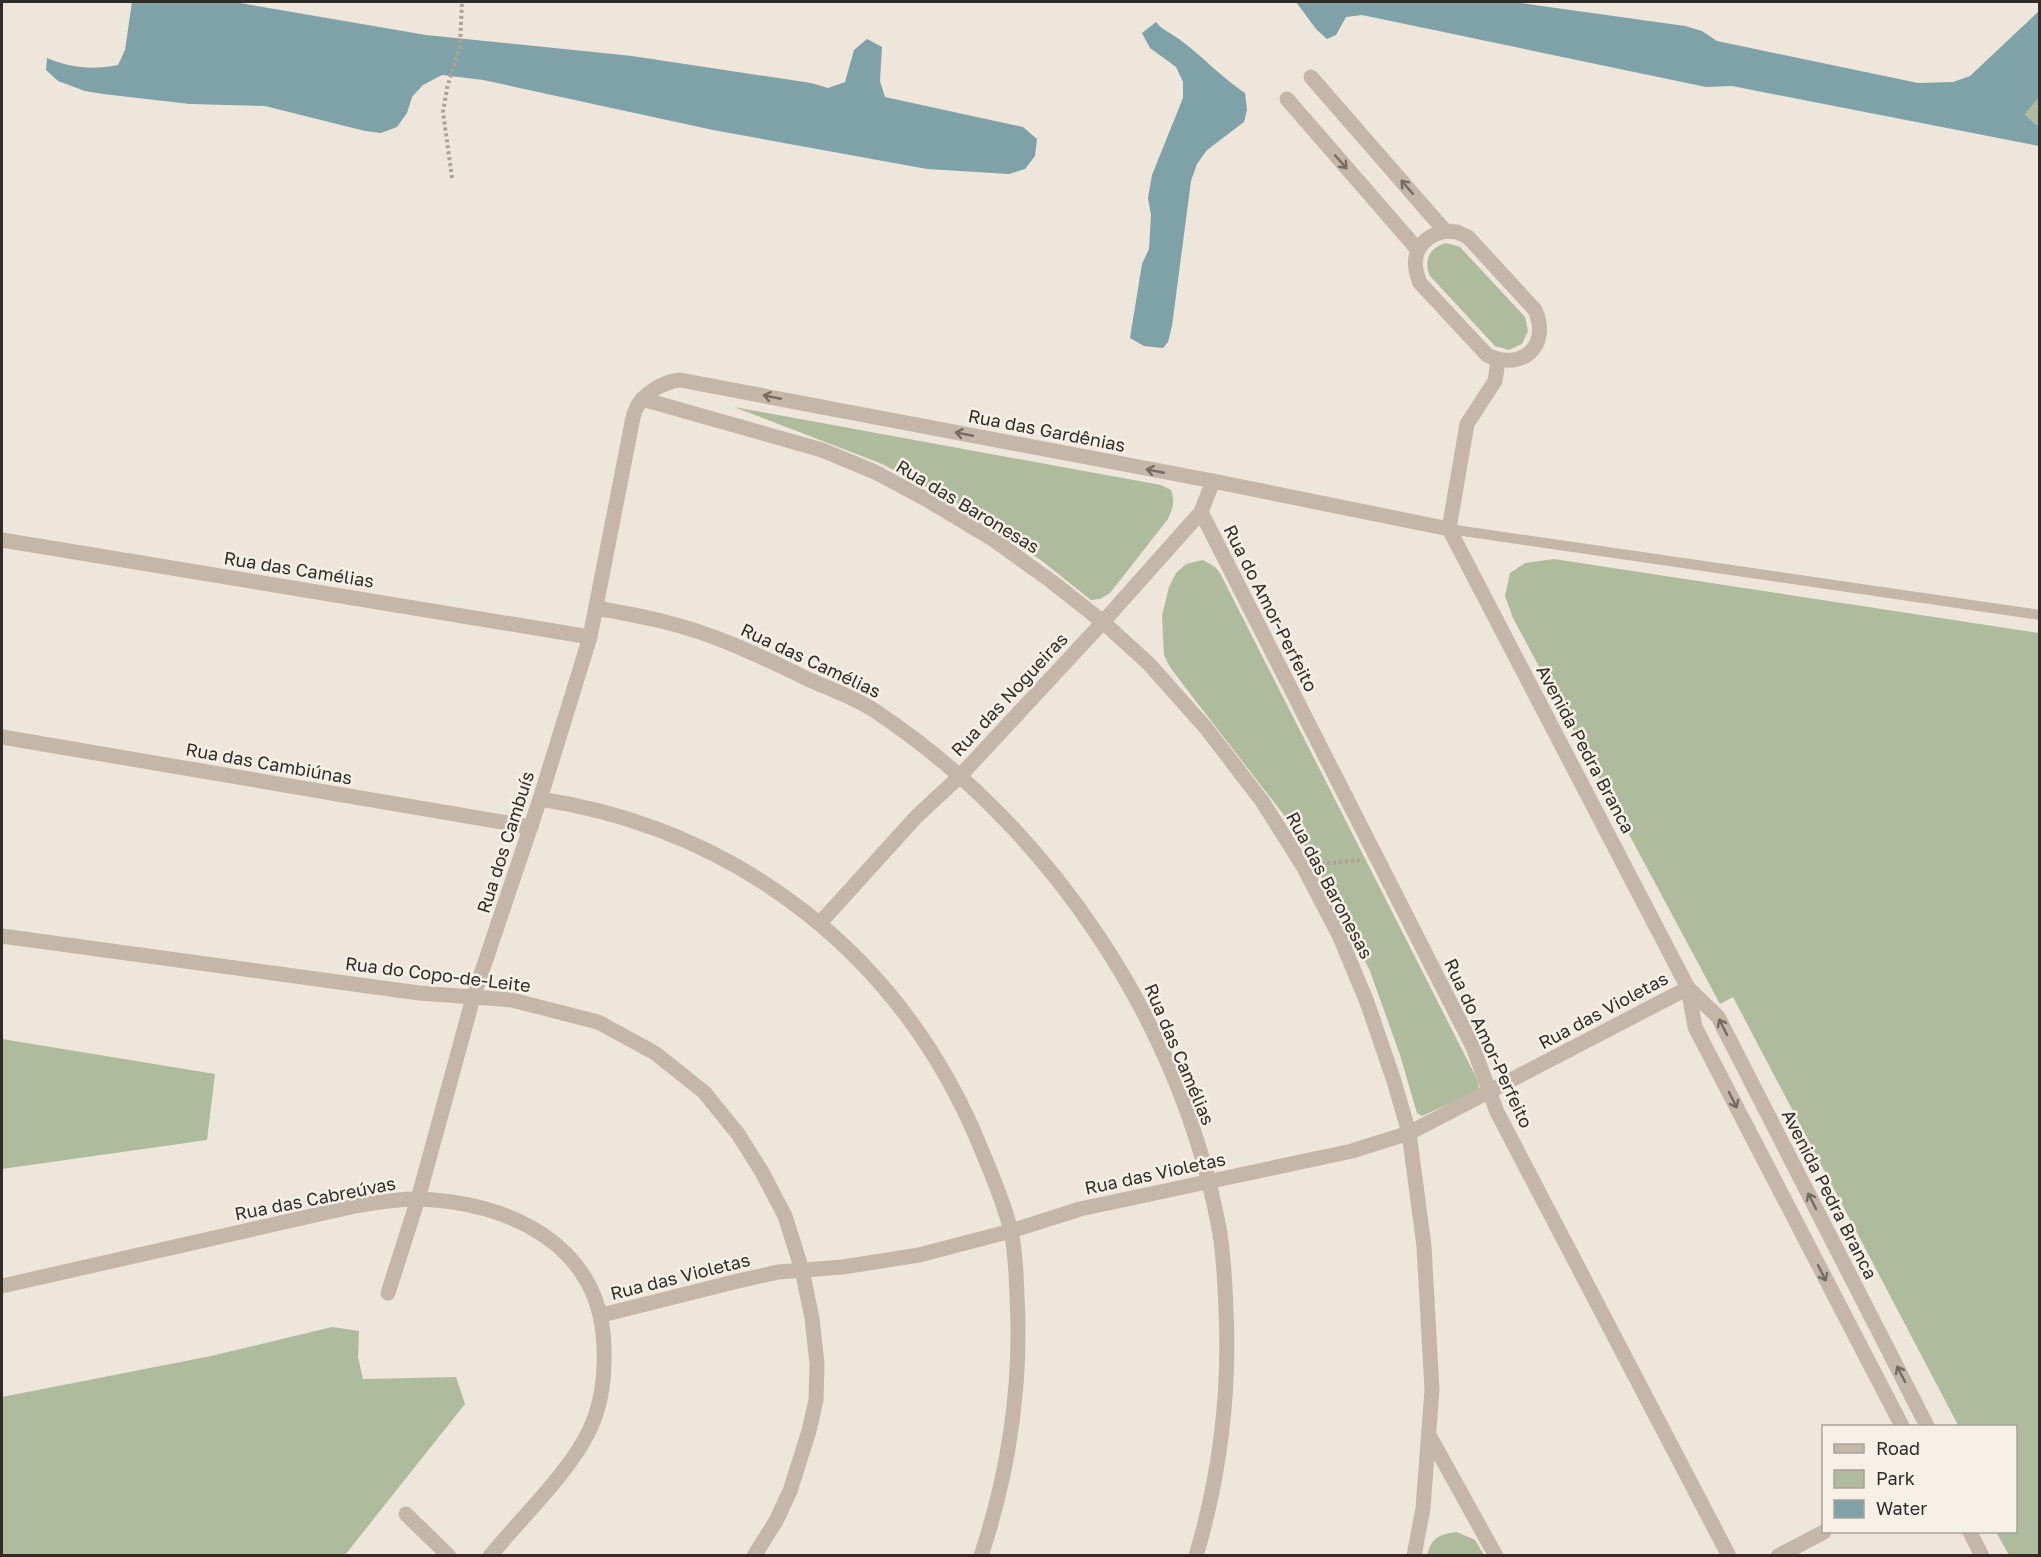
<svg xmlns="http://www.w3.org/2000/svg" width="2041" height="1557" font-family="'Golos Text',sans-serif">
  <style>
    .green { fill: #afbb9d }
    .water { fill: #7ea2a7 }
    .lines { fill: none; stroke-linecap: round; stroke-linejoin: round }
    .path { stroke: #b0a293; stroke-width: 4; stroke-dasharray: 3 3; stroke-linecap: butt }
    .service { stroke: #c4b7a9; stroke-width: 10 }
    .minor { stroke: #c4b7a9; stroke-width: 15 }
    .oneway { stroke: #746b62 }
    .labels { text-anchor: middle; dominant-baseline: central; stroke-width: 5; stroke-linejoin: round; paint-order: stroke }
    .street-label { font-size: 18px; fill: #322c28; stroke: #f6f0e7 }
  </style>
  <rect width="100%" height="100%" fill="#eee6db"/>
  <g class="green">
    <path d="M2039 99V125L2035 124 2025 114 2037 100Z"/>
    <path d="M1446 243 1460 247 1525 317 1528 331 1522 344 1509 350 1495 346 1430 276C1423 260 1430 247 1446 243Z"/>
    <path d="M734 407 1161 485 1171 490C1175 501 1173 508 1168 519L1110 593 1100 599 1091 600 1042 561 968 509 880 463Z"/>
    <path d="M1554 559 2039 633V1555H2009L1996 1532H2016V1426H1955L1958 1425 1733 997 1720 1004 1513 618 1505 596 1510 573 1525 563Z"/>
    <path d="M1203 560 1215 567 1220 573 1478 1081 1479 1090 1422 1116 1417 1113 1400 1055 1370 971 1337 905 1297 832 1188 691 1170 667 1164 655 1162 616 1169 587 1176 573 1186 564Z"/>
    <path d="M2 1039 215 1074 207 1140 2 1169Z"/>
    <path d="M332 1327 359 1331 358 1357 363 1379 456 1377 465 1404 345 1555H2V1397L211 1356Z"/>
    <path d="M1457 1532 1475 1540 1484 1555H1427C1432 1537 1440 1534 1457 1532Z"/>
  </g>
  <g class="water">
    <path d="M132 2H234L426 35 632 56 811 83 828 88 845 82 854 50 867 39 882 47 880 81 885 97 1023 127 1037 139 1035 156 1025 169 1009 174 927 169 713 130 483 80 442 75 423 85 412 97 407 113 397 127 381 133 365 131 265 106 190 104 103 94 85 91 58 81 46 70 47 58C71 68 92 70 118 65L125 50Z"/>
    <path d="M1296 2H1514L1685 26 1702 31 1717 41 1918 83 1953 82 1970 76 2039 11V99L2037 100 2025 114 2035 124 2039 125V146L1732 86 1706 87 1362 15 1346 17 1336 35 1327 39 1316 29Z"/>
    <path d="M1156 22C1162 30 1171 33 1179 39 1202 56 1221 77 1245 93L1247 110 1244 122 1207 150 1197 164 1191 181 1172 326 1168 342 1163 348 1144 346 1130 338 1142 264 1149 249 1151 215 1148 198 1152 175 1183 98V82L1176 67 1150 48 1142 33Z"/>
  </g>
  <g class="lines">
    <g class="path">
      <path d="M452 178 443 112 447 88 460 46 462 2"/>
      <path d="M1321 864 1361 860"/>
    </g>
    <path class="service" d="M1449 529 2040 615"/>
    <g class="minor">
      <path d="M1311 77 1445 231"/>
      <path d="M1287 99 1418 250"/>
      <path d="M1445 231 1457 232 1468 237 1535 310C1551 346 1522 372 1487 355L1420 283C1409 257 1418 238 1445 231Z"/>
      <path d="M642 399 822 450 875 472 931 502 991 538 1051 581 1103 622 1149 664 1206 728 1262 801 1303 866 1339 935 1367 1002 1394 1081 1409 1133 1424 1246 1432 1390 1423 1508 1414 1556"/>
      <path d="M1201 512 1473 1047 1497 1112 1729 1556"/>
      <path d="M1449 529 1688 988 1695 1027 1902 1426"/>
      <path d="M1449 529 1467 424 1495 381 1498 361"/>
      <path d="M2 540 590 637"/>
      <path d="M596 608C619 612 642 616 665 622 716 634 764 658 812 681 833 690 856 698 875 711 1051 827 1183 1026 1220 1234 1224 1259 1225 1285 1226 1310 1230 1394 1220 1475 1196 1556"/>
      <path d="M2 737 531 827"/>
      <path d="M540 799C742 830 902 957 980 1146 991 1173 1004 1202 1011 1231 1016 1253 1016 1275 1017 1297 1022 1385 1009 1471 981 1556"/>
      <path d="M820 923 916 817 959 777 1103 622 1201 512 1213 481"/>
      <path d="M2 936 419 993 512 1000 598 1022 655 1053 704 1092 738 1134 762 1172 785 1216 802 1270 812 1318 817 1364 816 1400 809 1431 790 1491 776 1521 754 1556"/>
      <path d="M1688 988 1718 1017 1927 1426"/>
      <path d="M2 1286 355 1206C376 1203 398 1198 419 1199 510 1203 601 1244 604 1347 605 1375 602 1405 589 1431 569 1473 521 1518 490 1556"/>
      <path d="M388 1293 418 1199 473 998 540 799 590 637 629 438C631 429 632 417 636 409 643 393 663 382 680 380L1213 481 1449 529"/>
      <path d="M602 1315 738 1281 778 1272 843 1267 919 1255 1011 1231 1080 1209 1352 1151 1409 1133 1688 988"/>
      <path d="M1430 1437 1496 1556"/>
      <path d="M406 1514 449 1556"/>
      <path d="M1970 1532 1982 1556"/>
      <path d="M1778 1556 1824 1532"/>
    </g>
  </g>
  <defs><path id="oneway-shaft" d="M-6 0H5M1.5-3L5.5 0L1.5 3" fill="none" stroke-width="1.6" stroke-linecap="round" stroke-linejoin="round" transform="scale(1.5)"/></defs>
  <g class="oneway">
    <use href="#oneway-shaft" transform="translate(1341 162) rotate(49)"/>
    <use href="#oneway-shaft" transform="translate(1407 187) rotate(-131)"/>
    <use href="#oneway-shaft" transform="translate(772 397) rotate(-169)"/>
    <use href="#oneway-shaft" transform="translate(964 434) rotate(-169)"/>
    <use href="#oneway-shaft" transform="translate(1155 471) rotate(-169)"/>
    <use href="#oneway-shaft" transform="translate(1723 1027) rotate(-117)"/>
    <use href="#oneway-shaft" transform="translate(1733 1100) rotate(63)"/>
    <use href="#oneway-shaft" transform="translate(1812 1201) rotate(-117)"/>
    <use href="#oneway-shaft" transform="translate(1822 1273) rotate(63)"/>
    <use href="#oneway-shaft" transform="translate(1901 1374) rotate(-117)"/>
  </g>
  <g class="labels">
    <g class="street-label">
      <text transform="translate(1047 430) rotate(11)">Rua das Gardênias</text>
      <text transform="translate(968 506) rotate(31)">Rua das Baronesas</text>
      <text transform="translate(299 569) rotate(9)">Rua das Camélias</text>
      <text transform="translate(1271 608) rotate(63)">Rua do Amor-Perfeito</text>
      <text transform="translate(811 660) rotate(25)">Rua das Camélias</text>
      <text transform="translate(1009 694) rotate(-47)">Rua das Nogueiras</text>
      <text transform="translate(1586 749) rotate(62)">Avenida Pedra Branca</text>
      <text transform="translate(269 763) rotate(10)">Rua das Cambiúnas</text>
      <text transform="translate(505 842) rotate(-72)">Rua dos Cambuís</text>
      <text transform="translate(1330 885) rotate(62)">Rua das Baronesas</text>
      <text transform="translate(438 974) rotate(7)">Rua do Copo-de-Leite</text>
      <text transform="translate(1603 1010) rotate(-28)">Rua das Violetas</text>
      <text transform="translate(1489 1043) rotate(65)">Rua do Amor-Perfeito</text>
      <text transform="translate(1180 1054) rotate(67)">Rua das Camélias</text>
      <text transform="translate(1155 1173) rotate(-12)">Rua das Violetas</text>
      <text transform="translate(1830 1194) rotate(63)">Avenida Pedra Branca</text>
      <text transform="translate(315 1198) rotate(-11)">Rua das Cabreúvas</text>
      <text transform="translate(680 1276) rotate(-14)">Rua das Violetas</text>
    </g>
  </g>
  <rect width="2041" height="1557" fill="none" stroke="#322c28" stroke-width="6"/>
  <rect x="1822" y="1425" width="195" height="108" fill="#f6f0e7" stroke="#a8a29b" stroke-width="1.5"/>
  <rect x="1834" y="1444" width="30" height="9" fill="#c4b7a9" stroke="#a8a29b" stroke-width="1.5"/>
  <text x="1876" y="1455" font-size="18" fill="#322c28">Road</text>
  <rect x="1834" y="1470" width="30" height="18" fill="#afbb9d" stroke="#a8a29b" stroke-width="1.5"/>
  <text x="1876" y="1485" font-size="18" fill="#322c28">Park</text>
  <rect x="1834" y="1500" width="30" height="18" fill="#7ea2a7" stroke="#a8a29b" stroke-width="1.5"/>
  <text x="1876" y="1515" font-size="18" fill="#322c28">Water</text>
</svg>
